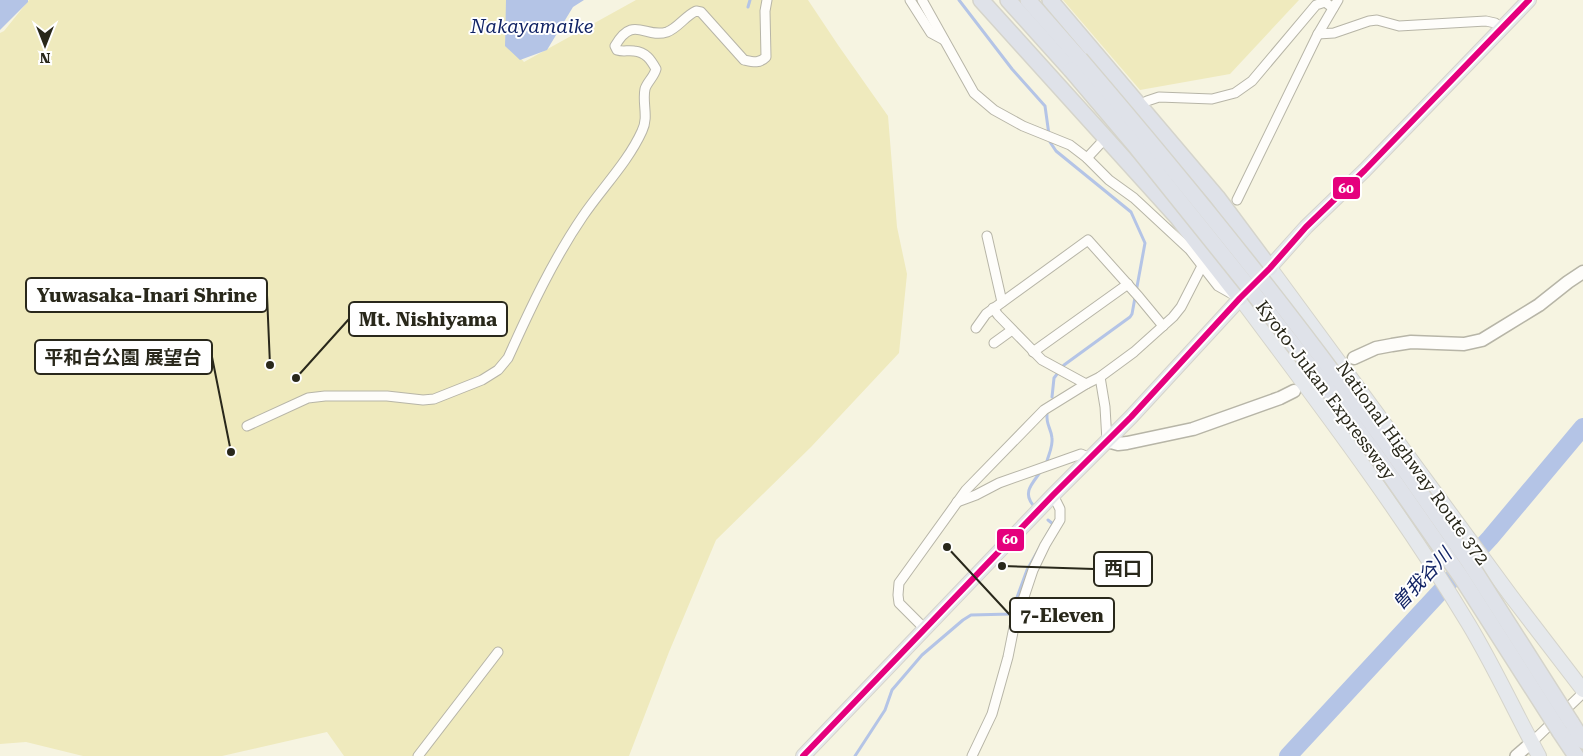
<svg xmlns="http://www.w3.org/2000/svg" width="1583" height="756" font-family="'Roboto Serif','Noto Sans JP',serif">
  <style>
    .green { fill: #efeabd }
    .water { fill: #b4c4e6 }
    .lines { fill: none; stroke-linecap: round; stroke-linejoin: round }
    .stream { stroke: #b4c4e6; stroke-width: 3 }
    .river { stroke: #b4c4e6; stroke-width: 18 }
    .minor-casing { stroke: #b7b5a7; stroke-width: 11 }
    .tertiary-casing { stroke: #b7b5a7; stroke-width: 14 }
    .secondary-casing { stroke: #b7b5a7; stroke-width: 15 }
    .trunk-casing { stroke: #d5d4cb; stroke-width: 16 }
    .motorway-casing { stroke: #d5d4cb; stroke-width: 18 }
    .minor { stroke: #fefdfa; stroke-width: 9 }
    .tertiary { stroke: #fefdfa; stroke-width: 11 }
    .secondary { stroke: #fefdfa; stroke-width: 12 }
    .trunk { stroke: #e5e8ec; stroke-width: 14 }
    .motorway { stroke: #dfe2e9; stroke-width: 15 }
    .motorway-bridge-casing { stroke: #d5d4cb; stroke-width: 18; stroke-linecap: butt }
    .motorway-bridge { stroke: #dfe2e9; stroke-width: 15 }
    .bus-1-casing { stroke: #fff; stroke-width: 10 }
    .bus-1 { stroke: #e5007d; stroke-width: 6 }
    .labels { text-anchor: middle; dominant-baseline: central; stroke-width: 4; stroke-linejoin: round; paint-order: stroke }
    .street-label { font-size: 18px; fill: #29281b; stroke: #fff }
    .water-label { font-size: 19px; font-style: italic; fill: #122465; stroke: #fff }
    .leader { fill: none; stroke: #29281b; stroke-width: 2 }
    .callout-dot { fill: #29281b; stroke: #fff; stroke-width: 2 }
    .callout { fill: #fff; stroke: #29281b; stroke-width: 2 }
    .callout-label { font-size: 19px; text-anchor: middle; font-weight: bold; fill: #29281b }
    .line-badge { stroke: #fff; stroke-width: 2 }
    .badge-label { font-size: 14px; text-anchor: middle; font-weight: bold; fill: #fff }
  </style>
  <rect width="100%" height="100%" fill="#f6f4e1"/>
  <g class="green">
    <path d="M29 0H509L505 40 524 62 636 0H808L838 45 888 116 897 227 907 274 899 353 811 447 716 540 669 652 629 756H344L327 732 222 756H83L26 742 0 744V33L4 31Z"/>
    <path d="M1063 0H1299L1230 74 1140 90Z"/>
  </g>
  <g class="water">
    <path d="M0 0H28V2L0 30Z"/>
    <path d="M506 0H584L573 7 547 50 520 60 505 46Z"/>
  </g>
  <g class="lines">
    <g class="stream">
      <path d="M959 0 1012 69 1045 106 1050 142 1056 151 1131 212 1145 243 1132 314 1130 317 1064 365 1054 378 1052 397"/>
      <path d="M748 7 750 0"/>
      <path d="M1047 461C1049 454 1053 446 1052 438 1051 428 1046 425 1047 414"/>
      <path d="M1033 505C1022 492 1033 483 1041 471"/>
      <path d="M855 756 885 710 892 690 922 655 963 620 971 615 1011 614 1027 570 1053 524 1048 520"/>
    </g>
    <path class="river" d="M1288 756 1490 538 1583 427"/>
    <defs>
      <g id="minor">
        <path d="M910 0 931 33 944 40"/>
        <path d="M922 0 974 93 994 110 1023 126 1070 145 1087 158 1109 180 1134 198 1190 250 1218 286 1234 295"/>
        <path d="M1318 34 1334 33 1369 21 1377 20 1399 26 1486 21 1495 23 1502 28"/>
        <path d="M1147 101 1159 97 1212 99 1235 93 1252 81 1316 5 1325 2 1333 8"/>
        <path d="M1087 158 1100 144"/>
        <path d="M1237 200 1318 34 1338 0"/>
        <path d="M987 236 1002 302"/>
        <path d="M993 308 998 315 1042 360 1086 384"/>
        <path d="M976 328 986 314 1088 240 1139 297 1163 326"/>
        <path d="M994 343 1012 330"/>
        <path d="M1033 352 1128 284"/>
        <path d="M1100 377 1105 407 1107 441"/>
        <path d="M247 426 308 398 325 396H387L423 400 434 399 482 380 498 370 508 358C530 309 553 260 583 216 602 188 628 162 642 131 649 117 642 103 645 89 647 82 654 77 656 69 651 60 646 52 634 51 628 50 623 52 617 50L615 46C633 14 645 39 667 32 678 28 685 16 696 11L701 12 744 60C753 62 759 64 766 57L765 11 767 0"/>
        <path d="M957 502 976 495 999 483 1081 454 1091 458"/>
        <path d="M925 629 899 603 898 595 899 583 966 490 1044 410 1086 384 1100 377 1134 352 1173 317 1181 307 1202 266"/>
        <path d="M1532 742 1583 693"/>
        <path d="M418 756 498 652"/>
        <path d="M972 756 992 714 1008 657 1014 627 1033 570 1045 545 1060 520V509L1053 495"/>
      </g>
      <path id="tertiary" d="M1516 756 1532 742"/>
      <g id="secondary">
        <path d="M1354 358 1376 348 1392 345 1411 342 1464 344 1482 340 1539 305 1568 282 1583 272"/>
        <path d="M1107 441 1118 444 1127 443 1193 429 1280 398 1294 391"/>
      </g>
      <g id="trunk">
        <path d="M1270 268 1511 596 1583 690"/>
        <path d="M1263 275 1306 227 1365 170 1529 0"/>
        <path d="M1240 298C1319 404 1400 510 1468 623 1494 666 1515 712 1539 756"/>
        <path d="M803 756 1053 495 1131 417 1248 290"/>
      </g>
      <g id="motorway">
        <path d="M981 0 1177 217 1240 298"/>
        <path d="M1008 0 1071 70"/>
        <path d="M1028 0 1080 59"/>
        <path d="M1050 0 1217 197 1270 268"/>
        <path d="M1340 382 1388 446"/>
        <path d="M1329 391 1376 455"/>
        <path d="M1571 722 1583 741"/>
        <path d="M1560 732 1576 756"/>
      </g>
    </defs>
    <use href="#minor" class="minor-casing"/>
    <use href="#tertiary" class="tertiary-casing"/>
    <use href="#secondary" class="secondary-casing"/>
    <use href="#trunk" class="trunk-casing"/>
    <use href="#motorway" class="motorway-casing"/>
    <use href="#minor" class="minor"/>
    <use href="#tertiary" class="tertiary"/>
    <use href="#secondary" class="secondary"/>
    <use href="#trunk" class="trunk"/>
    <use href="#motorway" class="motorway"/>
    <defs>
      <g id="motorway-bridge">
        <path d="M1080 59C1170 164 1258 271 1340 382"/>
        <path d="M1071 70 1137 148 1247 285 1329 391"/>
        <path d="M1388 446 1469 562 1571 722"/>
        <path d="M1376 455 1461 577 1560 732"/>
      </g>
    </defs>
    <use href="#motorway-bridge" class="motorway-bridge-casing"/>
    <use href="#motorway-bridge" class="motorway-bridge"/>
    <defs>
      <path id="bus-1" d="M803 756 1053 495 1131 417 1240 298 1270 268 1306 227 1365 170 1529 0"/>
    </defs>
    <use href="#bus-1" class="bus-1-casing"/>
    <use href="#bus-1" class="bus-1"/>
  </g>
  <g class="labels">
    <g class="street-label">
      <text transform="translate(1326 390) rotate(53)">Kyoto-Jukan Expressway</text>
      <text transform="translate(1413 463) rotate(54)">National Highway Route 372</text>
    </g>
    <g class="water-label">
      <text x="532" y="26">Nakayamaike</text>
      <text transform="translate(1422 579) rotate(-47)">曽我谷川</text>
    </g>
  </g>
  <path class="leader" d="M270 365L267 295M296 378L349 319M231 452L212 357M1002 566L1094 569M947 547L1010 615"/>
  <g class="callout-dot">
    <circle cx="270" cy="365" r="5"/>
    <circle cx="296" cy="378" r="5"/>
    <circle cx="231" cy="452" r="5"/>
    <circle cx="1002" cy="566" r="5"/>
    <circle cx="947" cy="547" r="5"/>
  </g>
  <g class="callout">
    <rect x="26" y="278" width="241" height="34" rx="5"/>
    <rect x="349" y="302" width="158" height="34" rx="5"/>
    <rect x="35" y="340" width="177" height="34" rx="5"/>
    <rect x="1094" y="552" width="58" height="34" rx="5"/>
    <rect x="1010" y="598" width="104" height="34" rx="5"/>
  </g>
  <g class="callout-label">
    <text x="147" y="302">Yuwasaka-Inari Shrine</text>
    <text x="428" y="326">Mt. Nishiyama</text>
    <text x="123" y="364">平和台公園 展望台</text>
    <text x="1123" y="575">西口</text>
    <text x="1062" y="622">7-Eleven</text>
  </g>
  <g class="line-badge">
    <rect x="1332" y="176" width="29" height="24" rx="5" fill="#e5007d"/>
    <rect x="996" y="528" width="29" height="24" rx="5" fill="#e5007d"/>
  </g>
  <g class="badge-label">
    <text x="1346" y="193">60</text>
    <text x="1010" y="544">60</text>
  </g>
  <g transform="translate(45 45) rotate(180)" stroke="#ffffff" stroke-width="4" paint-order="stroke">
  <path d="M0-4L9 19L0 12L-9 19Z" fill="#29281b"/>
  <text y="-8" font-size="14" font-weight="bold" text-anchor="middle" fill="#29281b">N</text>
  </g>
</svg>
